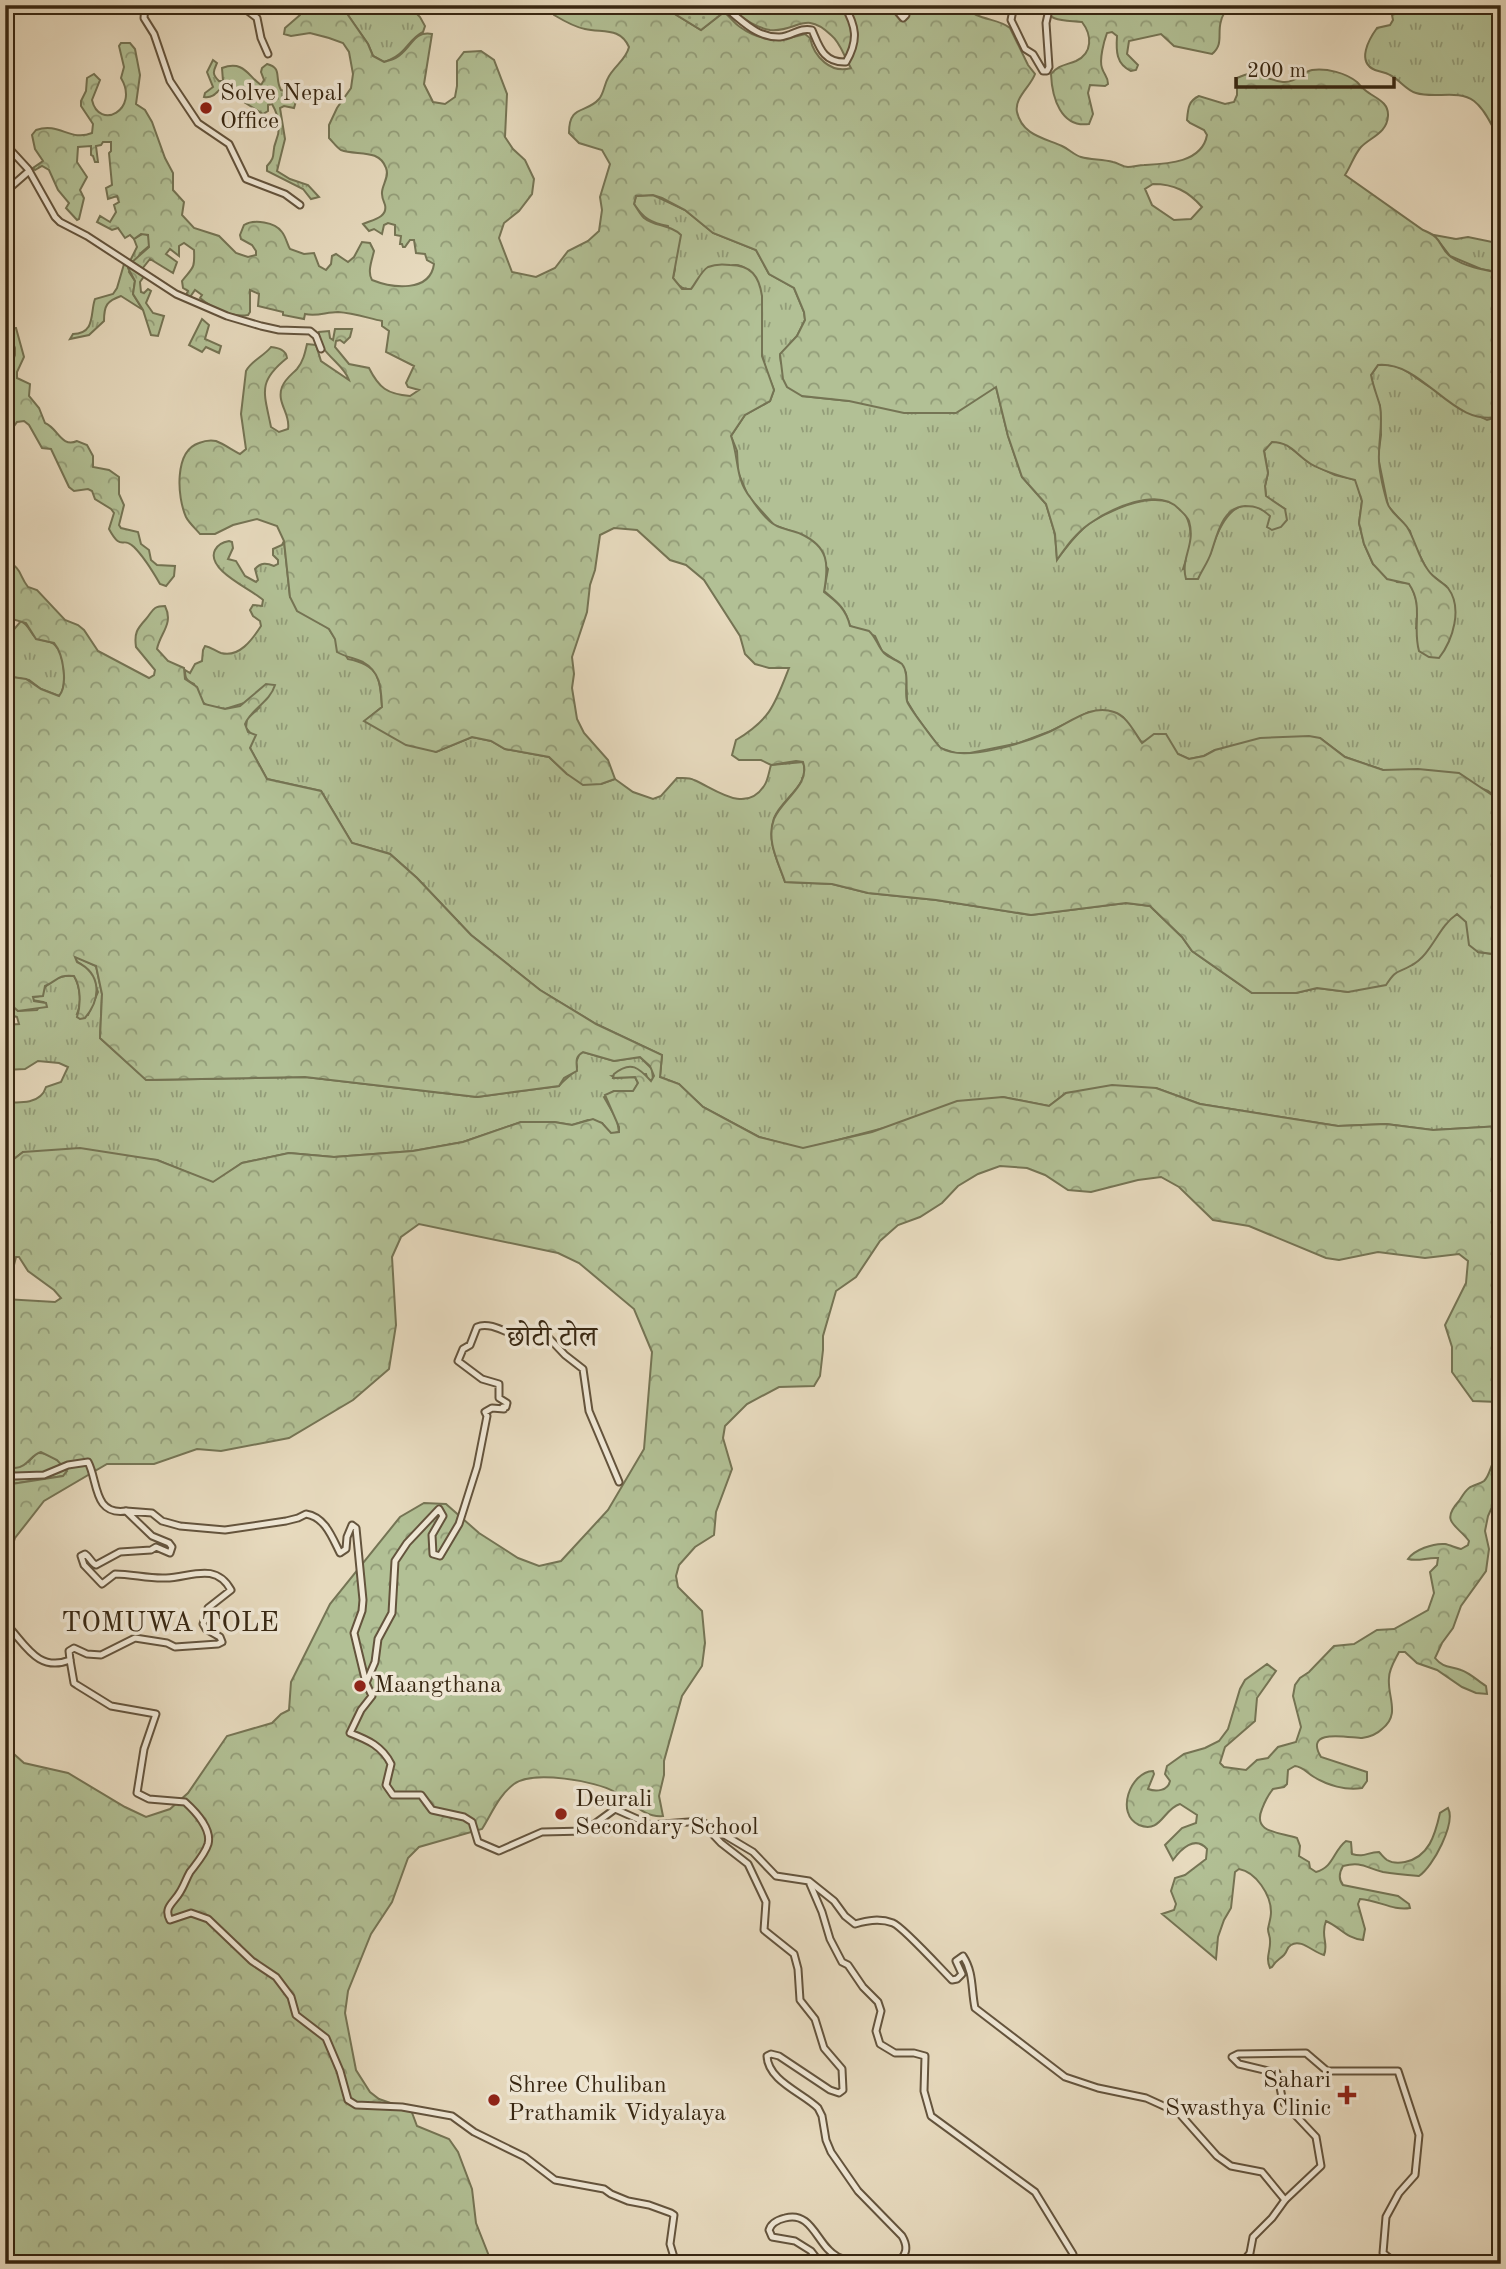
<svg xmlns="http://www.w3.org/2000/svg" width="1506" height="2269" font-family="'Old Standard TT','Noto Serif Devanagari',serif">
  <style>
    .grass { fill: url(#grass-tufts); stroke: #757454; stroke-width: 2 }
    .forest { fill: url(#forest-crowns); stroke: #757454; stroke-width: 2; fill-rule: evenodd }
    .park { fill: url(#park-dots); stroke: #757454; stroke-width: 2 }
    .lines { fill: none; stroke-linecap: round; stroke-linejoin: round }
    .minor-casing { stroke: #64543d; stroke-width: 9 }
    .minor { stroke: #efe7d5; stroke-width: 5 }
    .poi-dot { fill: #8f2418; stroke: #efe7d5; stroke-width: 2.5 }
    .labels { text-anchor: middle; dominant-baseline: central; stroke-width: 7; stroke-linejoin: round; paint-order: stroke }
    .poi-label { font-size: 24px; fill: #382712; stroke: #efe7d5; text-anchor: start }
    .quarter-label { font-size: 28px; fill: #382712; stroke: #efe7d5 }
  </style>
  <defs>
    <pattern id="grass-tufts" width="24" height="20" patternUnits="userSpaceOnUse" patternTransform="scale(1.75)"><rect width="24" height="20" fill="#b2c095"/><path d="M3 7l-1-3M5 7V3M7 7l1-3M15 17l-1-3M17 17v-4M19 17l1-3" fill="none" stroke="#929c78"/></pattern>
    <pattern id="forest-crowns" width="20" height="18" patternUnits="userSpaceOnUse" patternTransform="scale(1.75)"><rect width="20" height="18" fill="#b2c095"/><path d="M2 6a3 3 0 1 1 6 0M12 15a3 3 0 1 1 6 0" fill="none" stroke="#929c78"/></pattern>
    <pattern id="park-dots" width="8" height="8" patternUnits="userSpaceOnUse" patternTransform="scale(1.75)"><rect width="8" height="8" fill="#b2c095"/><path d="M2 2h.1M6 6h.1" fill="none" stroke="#929c78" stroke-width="1.8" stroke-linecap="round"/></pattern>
  </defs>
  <rect width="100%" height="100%" fill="#e7dabe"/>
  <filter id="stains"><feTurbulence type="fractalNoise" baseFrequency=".00286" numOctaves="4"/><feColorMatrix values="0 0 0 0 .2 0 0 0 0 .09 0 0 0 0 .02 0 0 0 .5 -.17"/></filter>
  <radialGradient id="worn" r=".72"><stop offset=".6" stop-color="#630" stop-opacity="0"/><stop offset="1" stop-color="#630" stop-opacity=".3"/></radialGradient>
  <g class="grass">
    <path d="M341 5H390L392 10 404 14 413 10 420 17 425 26 423 32C406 41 408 54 384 62L373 56 368 44Z"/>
    <path d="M1417 5H1501V137L1498 136C1491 125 1485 109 1474 101 1458 89 1435 99 1416 93 1406 90 1400 80 1390 75 1385 72 1380 72 1375 70 1356 62 1369 39 1377 28L1390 25 1393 20 1392 15Z"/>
    <path d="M213 60 217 63C214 70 211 74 219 81H223L222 68C244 60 248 76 261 85L264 80 261 72 262 68 267 64C283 68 274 78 281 90L298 94 294 108 284 106 280 108 285 139 277 171 290 179 308 185 319 197 311 199 303 189 267 171V166C277 156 271 153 276 141 281 129 279 116 272 104L268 105V111L263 114 244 102 234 90 225 85C218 90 214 99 204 97L205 93 213 87 207 72Z"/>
    <path d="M653 195 685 210 713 233 756 250 769 274 794 288 804 312 805 320 797 336 780 355 781 363 802 396 849 401 996 387 1008 436 1022 477 1046 504 1055 534 1057 559C1067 547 1076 533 1090 523 1121 503 1189 477 1191 538 1191 548 1186 559 1183 569L1210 555C1218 527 1236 485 1271 516L1285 509 1266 497 1265 486 1268 473 1264 451 1271 442H1283L1311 464 1335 475 1356 480 1362 501 1359 523 1364 544 1373 564 1397 582 1409 583C1419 599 1418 611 1416 629L1446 586 1428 572 1413 542 1410 531 1388 506 1378 457 1381 435 1380 406 1374 391 1371 375 1378 365C1404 363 1412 377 1433 389 1450 400 1469 410 1487 420L1501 416V801L1488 791 1436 771 1383 770 1345 757 1320 738 1215 750 1204 756 1189 759 1178 754 1142 743 1123 717 1113 712 1102 711 1089 712 1051 731 1019 743 970 753H955L940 748 916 716 907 701 906 673 901 664 882 651 875 636 850 626C845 607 838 603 824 591L828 569 802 535 774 525 748 496 738 472 737 451 731 436 745 415 770 401 774 390C770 379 763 365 762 353 759 330 770 285 748 270 738 263 733 264 723 269 711 275 699 279 691 289 681 289 678 286 673 278L675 269 668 226C651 223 643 218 634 204L636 196Z"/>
    <path d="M144 233 149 236V246L141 253 129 272 135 281 133 294 143 310 121 296C107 301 104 305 104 321L89 335 70 339 73 334C96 334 90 312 95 299L113 294 117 288 124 264 131 259 137 247 134 239Z"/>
    <path d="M1434 235 1456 239 1468 237 1492 242 1501 238V273L1481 269 1450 256Z"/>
    <path d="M229 541 232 542 233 548 228 559 236 561 245 576 256 582 258 580 255 569C261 562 267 563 274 566L278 564V560L273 555V549L282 545 284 541 290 597 329 629 348 659C379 665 380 678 382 707L365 721 436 752 472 737 491 741 505 749 549 757 567 774 601 784 615 779 633 792 653 799 661 796 677 778C683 778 689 777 694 780 714 788 745 815 764 786 768 781 769 771 771 765L803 762C811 785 782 798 774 818 766 841 778 861 785 882L832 884 868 893 936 900 1031 915 1126 903 1150 906 1182 937 1192 951 1252 993H1296L1317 988 1348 992 1412 965 1422 957 1448 920 1457 914 1466 921 1478 952 1501 955V1126L1433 1130 1386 1124 1338 1126 1200 1104 1156 1088 1066 1093 1049 1106 1003 1097 803 1149 759 1137 703 1107 679 1084 660 1077 662 1055 596 1024 540 990 471 935 417 878 390 854 352 843 321 791 267 779 250 748 252 735 246 728 247 719 259 708 244 703 225 709 208 706 201 701 194 684C186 680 185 678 185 670L190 673 195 664 202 661 203 650 205 646C211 647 215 651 221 653 239 658 252 640 261 626L260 621 253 616 250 610 253 605 262 606 263 600C253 590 205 570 215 550 218 544 223 542 229 541Z"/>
    <path d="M21 621C29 625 29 631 35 637 41 642 49 639 55 645 65 654 67 688 59 696L41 689 29 680 5 676V640Z"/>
    <path d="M75 956 96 966 102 994 100 1038 147 1080 305 1077 477 1097 559 1086C565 1078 573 1075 577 1067L576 1062 579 1055 583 1052 614 1061 640 1057 652 1069 653 1080H648L646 1074 612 1076 615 1078 635 1077 638 1083 634 1091H614L604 1097 617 1120 619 1132 611 1134 602 1123 588 1120 572 1125 554 1122H521L463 1142 413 1151 334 1157 289 1153 242 1163 213 1183 157 1160 23 1152 5 1166V1102C21 1103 41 1104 46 1087L61 1082 68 1067 59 1063 38 1061 25 1069 5 1070V1025L19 1024 17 1017C9 1015 5 1014 5 1005L9 1003 18 1011 37 1010 43 1002 32 1000 33 997 39 996C46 983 58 974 74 976 80 986 82 1003 77 1014L88 1015 98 992C93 979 90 969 77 962Z"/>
    <path d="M5 1453 28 1462 37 1453C48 1452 62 1462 67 1471L63 1476 5 1485Z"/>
  </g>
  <g class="forest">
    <path d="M301 5H341L368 44 373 56 384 62C390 60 396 59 400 55 413 45 414 31 432 34L424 84 433 102 445 104 455 97 457 86V61L464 52 481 51 494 60 507 94 505 137 513 149 525 160 534 179 532 194 519 211 504 223 499 238 512 272 536 277 555 268 568 251 588 241 599 231 602 210 600 197 610 164 602 150 579 143 569 133C569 104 586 114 599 99 604 93 604 85 608 78 614 66 626 60 629 47 620 27 603 33 585 29 574 27 564 21 554 15L551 5H666L670 11 701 30 724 12C730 17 735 24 740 27 762 43 781 41 805 34L810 38C814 57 831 74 851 68 844 57 841 43 831 35 804 9 797 33 770 30 752 27 740 15 726 5H962C979 22 996 17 1010 28L1028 65 1035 74C1031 86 1014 98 1017 112 1022 135 1044 138 1062 146 1069 149 1074 155 1081 157 1091 160 1102 159 1113 162 1118 163 1123 167 1128 167 1133 167 1139 165 1144 165 1166 164 1202 163 1207 135L1204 130 1190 123 1187 120C1188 109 1188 101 1199 96L1225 104 1234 102 1237 95V78C1259 67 1263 80 1283 82 1296 83 1301 72 1312 70 1327 68 1346 73 1357 82 1360 85 1362 88 1365 90 1374 98 1389 101 1388 116 1387 133 1371 137 1361 147 1354 155 1351 166 1345 175L1423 230C1444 238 1438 247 1451 257 1465 267 1484 270 1501 273V416C1453 430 1425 361 1378 365L1371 375C1373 386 1377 395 1380 406 1383 422 1379 438 1379 454 1378 469 1383 488 1387 502 1390 513 1401 518 1407 527 1415 539 1418 557 1428 570 1433 578 1442 582 1448 588 1463 608 1453 640 1439 658L1429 657 1419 651C1412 626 1424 606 1409 584L1387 579 1373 564 1364 544 1359 523 1362 501 1355 480C1340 476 1325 472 1311 464 1296 455 1291 442 1272 442L1264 451 1268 473 1265 486 1266 496 1285 509 1287 520 1281 527 1272 530 1267 527 1270 516C1262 509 1257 506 1245 506 1222 507 1217 536 1211 553 1208 562 1202 570 1198 579H1186C1180 558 1196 545 1189 521 1187 516 1183 513 1179 509 1158 486 1110 509 1089 524 1076 533 1066 547 1057 560L1055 534 1046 504 1022 477 1008 436 996 387 956 413H904L849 401 802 396 787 387 783 379 780 354 797 336 805 320 804 312 794 288 769 274 756 250 713 233 685 210 662 198 653 195 636 196 634 204C637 208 640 214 644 218 655 227 670 224 681 235L673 278 682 289H691C696 283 701 271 708 267 715 264 723 264 730 265 751 265 759 276 762 296V356L774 390 770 401 745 415 731 436C739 457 735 479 750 497 756 506 766 520 775 525 783 530 793 530 801 534 829 547 829 564 824 592 837 602 846 609 850 626L869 631C876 637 878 647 884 653 889 658 897 660 902 664 910 674 904 690 907 701 908 706 937 745 941 748 964 763 1026 742 1049 732 1070 723 1090 704 1114 712 1127 716 1134 732 1142 743L1154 734H1166L1178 754 1189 759 1204 756 1215 750 1260 738 1309 736 1320 738 1345 757 1383 770 1418 769 1459 773 1501 801V955L1478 952 1469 945 1466 922 1457 914C1438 927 1432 954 1412 965 1397 974 1397 968 1386 985L1348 992 1317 988 1296 993H1252L1192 951 1182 937 1150 906 1126 903 1031 915 936 900 868 893 832 884 785 882C778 861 766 841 774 819 782 799 811 785 803 762L796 761 771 765 761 760H739L732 755 736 740C771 719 775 704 789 668H769L755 664 745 654 740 636 704 580 686 565 670 560 637 530 614 528 600 535 595 570 590 585 587 612 572 657 574 674 572 688 577 719 584 733 608 760 615 779 601 784 583 785 567 774 549 757 505 749 491 741 472 737 436 752 406 745 364 721 382 707C381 689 381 672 363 662 354 658 346 657 337 652L335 639 329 629 297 611 290 597 284 541 277 526 257 519 233 525 215 534H200C196 529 189 523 186 517 177 497 174 451 199 443 204 441 211 440 216 441 224 444 232 450 240 454L246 449 241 414 246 371C251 361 264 356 271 347 279 348 286 350 287 358 257 382 264 392 271 427L279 432 288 429C291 414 276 403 282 387 285 379 291 375 297 369 303 362 305 353 307 344L316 345 321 361 349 380C343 362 317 353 319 332L329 331 330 338 333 340 335 329H352L350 337 344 343 340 340 336 341 335 347 349 364 369 368C379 388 387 394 410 396L419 390 408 387 406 383 414 366 386 352 389 331 382 326V321C368 318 353 313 338 312 326 312 317 317 305 314L304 319 283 315V312L258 306 259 294 250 290V312L248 315C232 318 212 308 200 298L202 295 195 290 190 297 186 295 188 291 183 288 182 281C193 267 195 269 194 250L184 243 179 246V256L170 249 166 254 177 262 173 273 150 259 142 269 131 263 149 247 148 235 141 234 134 239 130 235 125 238 118 228 112 230 97 222 100 216 110 222 116 212 114 205 119 202 117 196 108 199 106 188 112 185 109 153 111 151V142H103L101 145 96 146 98 162H95L93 156 91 155V146L78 147 77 162 87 177 80 190 84 198 79 219 77 220 66 208 69 203 58 190 49 170 42 166 35 170 33 168 43 161 35 149 32 135 36 130C60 122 70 142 92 133L93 124 81 106V101L86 91 87 78 94 74 100 80 92 100C99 131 140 110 121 78L124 67 119 46 121 43H130L135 49 140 75 136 104 145 110 152 122 165 158 173 173V190L184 202 182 215 194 228 219 236 236 253 248 257 256 255V251L252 245 241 239 240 235 244 225C254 219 275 222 282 232 286 237 287 244 290 249L304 254 314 253 319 266 326 270 331 264 332 256 336 254 348 262 354 257 362 242 370 243 374 251C372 260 367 272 372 280 392 288 430 293 434 264L427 260 425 254 416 253 414 240H410L405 247H403L402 244H400L401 236 395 235V225L388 223 384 225 382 234 374 229 369 231 363 224C371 220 388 218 385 205 384 202 382 198 382 194 381 186 390 177 386 168 379 148 356 156 341 150 337 148 333 142 329 138V125L337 108 351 88 353 74 349 52 343 43 329 38 310 33 291 36 284 34 285 28 300 15ZM1153 184C1174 184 1188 191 1202 207L1191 219 1174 220 1152 205 1145 189Z"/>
    <path d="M1041 5H1230C1226 10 1222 15 1221 21 1217 34 1224 44 1212 54L1174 46 1161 34 1129 41 1127 54 1138 65 1136 70 1131 71C1116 64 1116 51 1117 36L1112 32 1107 33C1104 41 1099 60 1102 68 1104 75 1108 76 1108 84L1105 86 1090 85 1088 93 1093 114 1089 124C1061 128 1052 98 1051 74 1058 65 1066 65 1076 61 1093 53 1092 35 1082 22 1066 20 1049 23 1041 5Z"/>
    <path d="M130 265 145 275 140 282 141 292 144 293 148 289 151 291 146 303 153 313 164 316 158 336 151 335 143 310 133 294 135 281 128 268Z"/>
    <path d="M202 319 209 325 205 339 221 346 219 353 206 347 202 352 189 345Z"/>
    <path d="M12 328H16L24 357 17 372V378L30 384 29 396 39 408 45 423C58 428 61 448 77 441L87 445 93 456V467L109 470 119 477V494L124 505 119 525 121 528 138 532 141 544 149 550 151 560 157 565 175 566 174 576 166 586 160 584C152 570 145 558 134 547 122 535 122 553 109 529L114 513 111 509 95 499 92 491 88 489 74 491 69 487 51 449 42 448 29 425 24 421 17 422 5 439V380L15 355V348L10 336Z"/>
    <path d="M5 560C23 569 18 574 28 587L37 590 65 620 78 625 84 630 98 651 149 678 154 675 155 670 136 647C134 633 137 629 146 619 153 611 152 606 165 606 174 624 160 633 157 649L168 661 184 668 185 679 197 687 204 704 225 709 240 706 266 684 275 685C270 702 251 709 245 724L248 732 256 735 250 748 267 779 321 791 352 843 390 854 417 878 471 935 540 990 596 1024 662 1055 660 1077 679 1084 703 1107 759 1137 803 1148 872 1132 957 1101 1003 1097 1049 1106 1066 1093 1112 1085 1156 1088 1200 1104 1338 1126 1386 1124 1433 1130 1501 1126V1404L1498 1402 1473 1401 1452 1372V1347L1445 1325 1466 1283 1468 1261 1459 1254 1425 1258 1378 1252 1339 1260 1326 1258 1249 1226 1213 1220 1179 1187 1161 1177 1138 1180 1091 1192 1068 1190 1045 1175 1027 1168 1000 1166 978 1174 958 1186 942 1203 920 1217 898 1225 880 1241 856 1277 836 1291 823 1336V1350L820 1376 814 1386 779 1387 747 1404 725 1426 723 1438 732 1469 716 1512 714 1535 695 1547 679 1565 676 1576 678 1587 702 1611 705 1643 702 1666 682 1696 664 1761V1775L659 1796 663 1816C644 1818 631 1801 615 1792 596 1781 533 1770 514 1784 499 1795 492 1813 482 1829L419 1847 408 1858 392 1902 371 1934 348 1991 345 2013 356 2070 370 2092 379 2099 411 2110 417 2126 449 2139 458 2152 472 2189 476 2223 489 2256 497 2264H5V1746L24 1763 68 1773 125 1807 146 1817 170 1809 188 1793 227 1736 272 1723 281 1714 289 1710 291 1682 330 1604 400 1517 424 1503 446 1504 479 1533 518 1558 539 1566 561 1561 608 1510 644 1449 652 1352 634 1309 579 1263 558 1253 419 1224 401 1237 392 1257 396 1325 389 1369 353 1400 289 1438 221 1451 197 1449 154 1464H107L44 1501 15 1538 5 1569V1485L63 1476 67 1471 57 1460 41 1452C30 1455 28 1467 15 1468L13 1466 12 1455 5 1453V1299L55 1302 61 1298 54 1290 28 1271 19 1257H16L12 1273 9 1271 8 1256 5 1251V1166L23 1152 80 1148 157 1160 213 1182 242 1163 289 1153 334 1157 413 1151 463 1142 521 1122H554L572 1125 593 1119 602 1123 611 1133 619 1132V1127L605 1095 614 1091H633L638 1083 635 1077 613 1078 614 1074C631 1060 639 1068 651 1081L654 1076 650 1066 640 1057 614 1061 583 1052C574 1057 577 1063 577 1071L564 1078 559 1086 477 1097 305 1077 146 1080 100 1038 102 994 96 966 75 957 77 962C102 974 101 999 85 1018L80 1019 77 1017C81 1005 81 987 74 976 57 974 58 981 45 986L43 996 33 997 34 1001 46 1003 47 1007 18 1011 9 1003 5 1005V676L26 679 41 689 59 696C68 686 64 655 54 643L36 639 26 623 5 617Z"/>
    <path d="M1501 1453V1502L1492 1507 1488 1516 1485 1531 1489 1549 1486 1571 1461 1606 1453 1628 1442 1643 1435 1658C1443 1668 1450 1666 1461 1670 1470 1673 1478 1681 1486 1686L1487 1694 1476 1693 1462 1687 1437 1670 1417 1663 1405 1652H1399C1395 1660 1389 1669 1389 1678 1387 1696 1401 1715 1382 1729 1377 1734 1369 1737 1362 1738 1350 1738 1303 1727 1321 1757L1367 1772V1781L1362 1788C1346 1791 1327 1785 1314 1777 1306 1772 1303 1767 1295 1766L1288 1770 1287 1784 1284 1787 1273 1789C1268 1795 1265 1801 1262 1809 1252 1833 1279 1832 1297 1838L1300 1846 1299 1856 1309 1862 1310 1868 1316 1872C1334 1867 1333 1851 1346 1841L1351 1842 1352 1854C1365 1858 1367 1852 1379 1852 1382 1855 1384 1858 1387 1860 1392 1863 1400 1863 1405 1862 1429 1857 1435 1835 1440 1813L1448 1808C1456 1823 1433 1867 1419 1876 1407 1875 1395 1874 1383 1872 1366 1868 1362 1861 1343 1866 1339 1873 1338 1879 1343 1885L1398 1896 1409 1904 1410 1908C1393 1911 1378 1900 1360 1899L1358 1904 1365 1929 1363 1940C1347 1939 1340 1927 1326 1921 1320 1936 1329 1943 1324 1955 1314 1953 1301 1938 1291 1945 1286 1948 1288 1951 1284 1955 1279 1960 1276 1960 1272 1967L1270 1968C1265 1957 1271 1951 1270 1940 1270 1936 1268 1933 1268 1929 1269 1923 1271 1918 1271 1912 1271 1895 1256 1872 1239 1869L1235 1872 1231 1908 1224 1920 1218 1937 1216 1959 1162 1914 1174 1910 1176 1904 1171 1891 1175 1878 1185 1875 1206 1859 1207 1849C1195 1835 1181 1849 1173 1860L1165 1845 1182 1828 1196 1823 1197 1815 1180 1804C1163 1809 1161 1834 1139 1825 1115 1814 1130 1772 1153 1771L1154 1774 1148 1789C1156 1792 1168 1791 1170 1781L1165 1774 1167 1766 1184 1754 1205 1748 1219 1741 1228 1729 1240 1689 1245 1680 1267 1664 1276 1671 1257 1698 1255 1721 1225 1747 1220 1763 1224 1767 1246 1770 1257 1760 1268 1758 1278 1747 1296 1742 1301 1727 1293 1696 1295 1685 1300 1678 1309 1672 1334 1646 1354 1644 1377 1630 1394 1629 1428 1610 1434 1593 1430 1572 1437 1565 1438 1558C1427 1557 1419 1562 1408 1559 1414 1550 1433 1543 1445 1544 1450 1545 1456 1548 1461 1549L1468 1545 1469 1541C1456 1524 1440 1522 1459 1501 1462 1497 1464 1492 1469 1488 1473 1485 1480 1484 1484 1481 1492 1473 1490 1459 1501 1453Z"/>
  </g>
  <path class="park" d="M666 5H714L724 12 701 30 670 11Z"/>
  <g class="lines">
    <defs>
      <g id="minor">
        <path d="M145 5 144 18 154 34 170 81 198 123 229 144 246 179 285 194 300 205"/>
        <path d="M240 5 257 18 261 38 268 54"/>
        <path d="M721 5C740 17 754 38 780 37 792 36 800 27 812 30 819 46 823 63 846 62 859 40 856 26 844 5"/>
        <path d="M892 5 903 18 906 15V5"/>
        <path d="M969 5H975"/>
        <path d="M1014 5 1011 20 1025 49 1033 54 1043 71H1047L1049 67 1046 23 1050 5"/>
        <path d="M5 144 28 169 55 217 60 222 87 236 176 294 227 316 261 326 279 330 310 331 316 336 321 349"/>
        <path d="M5 192 29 171"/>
        <path d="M5 1474 15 1476 44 1475 68 1465 88 1462C98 1480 93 1516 126 1511"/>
        <path d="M5 1623C25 1643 37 1673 70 1660L69 1651 74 1648 87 1654 101 1655 135 1638 167 1643 175 1647 218 1644 222 1642 220 1637 206 1629 203 1624 208 1608 231 1590C215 1561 189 1578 166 1578 149 1579 132 1574 115 1574L102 1584 84 1565 81 1556 85 1554C90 1557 91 1563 96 1565L120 1552 151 1550 156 1547 170 1553 172 1547 169 1543 152 1536 126 1511 152 1513 162 1521 180 1526 225 1530 286 1521 298 1518 306 1514C325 1517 332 1537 340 1553L346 1549 347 1537 352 1525 356 1528 363 1600 362 1611 354 1633 366 1683 375 1662 378 1639 392 1613 395 1561 407 1543 439 1509 443 1516 432 1535 433 1554 440 1556 459 1524 477 1467 487 1416 485 1412 492 1408 504 1409 503 1407H506L507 1403 499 1398V1384L482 1379 458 1361 463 1349 470 1345 477 1327C494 1319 518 1343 538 1341 541 1340 545 1338 548 1337L565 1355 583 1369 589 1411 619 1482"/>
        <path d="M70 1660 74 1683 77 1685 111 1706 156 1714 144 1749 137 1793 149 1799 185 1802C195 1811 212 1829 208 1844 205 1854 196 1864 190 1872 186 1879 184 1886 180 1892 174 1903 163 1907 170 1920L191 1913 208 1919 252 1961 276 1977 291 1997 296 2015 326 2038 340 2071 348 2100 356 2105 402 2107 452 2116 474 2132 525 2157 555 2180 604 2189 611 2194 628 2201 649 2205 671 2213 674 2215 670 2244 676 2264"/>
        <path d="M366 1683 372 1696 361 1710 350 1733C368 1740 382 1746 391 1764L386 1785 393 1795H421L432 1810 464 1817 472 1822 478 1842 499 1851 542 1832 585 1831 615 1809 651 1825 701 1821 753 1852 776 1876 809 1881 834 1901 845 1916 855 1924C868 1920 880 1918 893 1923 903 1927 941 1969 952 1980L957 1979 962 1974 956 1961 963 1956C974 1973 971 1989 975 2008L1065 2077 1098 2088 1146 2098 1179 2113 1217 2156 1231 2166 1262 2172 1285 2200 1321 2166 1316 2137 1283 2102 1277 2073 1239 2064 1232 2057 1238 2054 1306 2053 1327 2071H1398L1419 2135 1415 2175 1399 2193 1386 2217 1383 2253 1397 2264"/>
        <path d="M705 1826 721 1843 748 1864 766 1902 764 1930 794 1954 798 1969 800 2000 815 2019 824 2048 842 2069 843 2090 839 2093 830 2090 779 2056 771 2054 767 2056C768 2081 803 2093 818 2108L822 2116 826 2140 831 2152 858 2191 902 2236C909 2248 906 2255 897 2264"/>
        <path d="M810 1884 822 1912 830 1939 842 1962 848 1965 863 1987 878 2002 881 2011 876 2031 880 2044 895 2053H914L925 2056 924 2091 931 2116 1035 2192 1073 2254 1069 2261 1070 2264"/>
        <path d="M821 2264 811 2251 795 2241 772 2237 769 2230C771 2223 777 2220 785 2218 813 2210 817 2247 838 2257 853 2264 872 2258 887 2264"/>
        <path d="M1241 2264 1250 2253 1253 2237 1272 2218 1285 2200"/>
      </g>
    </defs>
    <use href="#minor" class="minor-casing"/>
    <use href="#minor" class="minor"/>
  </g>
  <g class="poi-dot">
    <circle cx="206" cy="108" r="7"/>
    <circle cx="360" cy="1686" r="7"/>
    <circle cx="561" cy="1814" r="7"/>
    <path d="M1343.5 2084.5h7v7h7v7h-7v7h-7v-7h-7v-7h7z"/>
    <circle cx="494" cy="2100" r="7"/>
  </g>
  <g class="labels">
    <g class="poi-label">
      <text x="220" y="94">Solve Nepal<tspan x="220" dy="28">Office</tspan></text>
      <text x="374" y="1686">Maangthana</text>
      <text x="575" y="1800">Deurali<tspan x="575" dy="28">Secondary School</tspan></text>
      <text x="1331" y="2081" text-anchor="end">Sahari<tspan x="1331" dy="28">Swasthya Clinic</tspan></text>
      <text x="508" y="2086">Shree Chuliban<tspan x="508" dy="28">Prathamik Vidyalaya</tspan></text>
    </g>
    <g class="quarter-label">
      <text x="552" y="1339">छोटी टोल</text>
      <text x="170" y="1624">TOMUWA TOLE</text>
    </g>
  </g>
  <rect width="1506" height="2269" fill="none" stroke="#e7dabe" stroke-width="28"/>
  <rect x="7" y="7" width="1492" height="2255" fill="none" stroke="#382712" stroke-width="3.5"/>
  <rect x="14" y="14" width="1478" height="2241" fill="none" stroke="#382712" stroke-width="2"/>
  <path d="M1236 77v10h158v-10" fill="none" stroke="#382712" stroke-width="3.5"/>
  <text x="1247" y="77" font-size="21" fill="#382712" stroke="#efe7d5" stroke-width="5" paint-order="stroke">200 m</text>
  <rect width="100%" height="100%" filter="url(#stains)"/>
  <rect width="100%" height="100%" fill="url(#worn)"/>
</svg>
